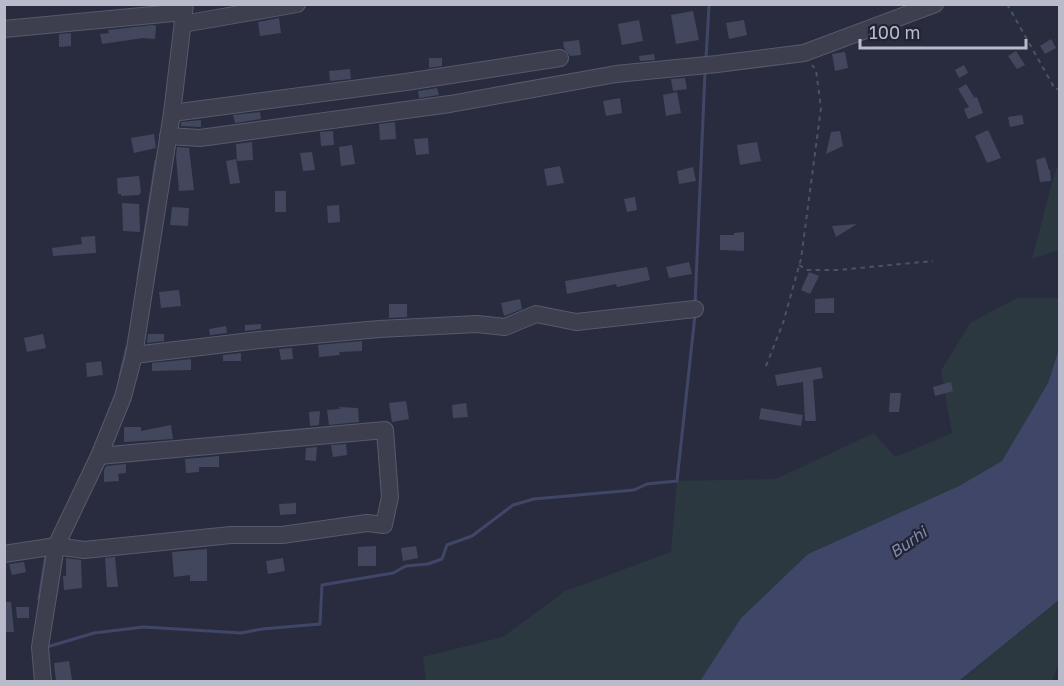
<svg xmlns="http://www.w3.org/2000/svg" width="1064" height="686" font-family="'Golos Text',sans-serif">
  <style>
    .green { fill: #2b3840 }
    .water { fill: #404667 }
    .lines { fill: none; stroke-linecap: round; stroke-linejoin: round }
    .stream { stroke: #404667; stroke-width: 3 }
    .building { fill: #43475d }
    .minor-casing { stroke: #575a6a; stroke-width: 18 }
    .path { stroke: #49555d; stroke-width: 2; stroke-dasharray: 4.5 4.5; stroke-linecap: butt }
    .minor { stroke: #3d3f4f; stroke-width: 16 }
    .labels { text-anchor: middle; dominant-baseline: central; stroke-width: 4.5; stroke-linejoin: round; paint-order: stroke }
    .water-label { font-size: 16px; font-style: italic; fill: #848aae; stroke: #212435 }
  </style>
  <rect width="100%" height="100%" fill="#292c3f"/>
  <g class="green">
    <path d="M1059 162V250L1032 259 1052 183Z"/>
    <path d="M1017 298H1059V349L1048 383 1002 461 959 486 808 554 741 618 700 681H426L423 657 503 637 565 591 671 552 677 481 776 479 874 433 895 457 952 433 941 371 970 323Z"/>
    <path d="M1059 600V662L1052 681 959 682Z"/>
  </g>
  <path class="water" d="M1059 349V600L959 681H700L741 618 808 554 959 486 1002 461 1048 383Z"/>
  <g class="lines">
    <g class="stream">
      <path d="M706 59 709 6 711 4"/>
      <path d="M138 279 156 161"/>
      <path d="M695 305 705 72"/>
      <path d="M120 376 127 347"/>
      <path d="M39 599 46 555"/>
      <path d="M47 647 94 633 144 627 241 633 262 629 320 624 322 585 393 573 406 566 428 564 442 559 447 545 472 536 513 505 534 499 634 490 647 484 677 481 695 315"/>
    </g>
  </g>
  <g class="building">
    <path d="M693 11 699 40 676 44 671 15Z"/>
    <path d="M279 18 281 33 260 36 258 22Z"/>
    <path d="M639 20 643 41 622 45 618 24Z"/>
    <path d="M744 20 747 35 729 39 726 23Z"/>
    <path d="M153 25 156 26 155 39 143 38 102 44 100 34 109 33 108 30Z"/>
    <path d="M71 33V46L59 47V34Z"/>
    <path d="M1051 39 1056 48 1045 54 1040 46Z"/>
    <path d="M579 40 581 55 570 56 564 48 563 42Z"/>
    <path d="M1016 51 1025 65 1017 69 1008 56Z"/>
    <path d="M845 52 848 68 835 71 832 54Z"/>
    <path d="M654 54 655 60 640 61 639 56Z"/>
    <path d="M429 58H442V66L429 68Z"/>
    <path d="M964 65 968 73 959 78 955 70Z"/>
    <path d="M350 69 351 79 330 81 329 71Z"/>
    <path d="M685 78 687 89 673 91 671 79Z"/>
    <path d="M966 84 974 97 971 98 977 97 983 113 968 119 964 109 969 107 958 89Z"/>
    <path d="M437 88 439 95 419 98 418 91Z"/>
    <path d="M677 92 681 113 666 116 663 95Z"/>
    <path d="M620 98 622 113 606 116 603 101Z"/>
    <path d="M260 112 261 119 235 123 233 115Z"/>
    <path d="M1022 115 1024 124 1010 127 1008 117Z"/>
    <path d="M201 120V127L181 126V122Z"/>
    <path d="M395 122 396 139 380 140 379 124Z"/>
    <path d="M988 130 1001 158 987 163 975 136Z"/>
    <path d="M333 131 334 145 321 146 320 132Z"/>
    <path d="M840 131 843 146 826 154 831 132Z"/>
    <path d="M154 134 156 148 134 153 131 138Z"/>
    <path d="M428 138 429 154 416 155 414 139Z"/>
    <path d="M252 142 253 160 237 161 236 144Z"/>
    <path d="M757 142 761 161 740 165 737 145Z"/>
    <path d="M352 145 355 164 341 166 339 147Z"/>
    <path d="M177 147 189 148 194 190 179 191 176 156Z"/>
    <path d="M312 152 315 170 303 171 300 153Z"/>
    <path d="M1045 157 1049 170H1050L1051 181 1040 182 1036 160Z"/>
    <path d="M236 159 240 183 230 184 226 161Z"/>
    <path d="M560 166 564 183 547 186 544 169Z"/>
    <path d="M693 167 696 181 679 184 677 171Z"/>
    <path d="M139 176 141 192 139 195 121 196V194H118L117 178Z"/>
    <rect x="275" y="191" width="11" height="21"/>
    <path d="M635 197 637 210 627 212 624 199Z"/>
    <path d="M122 203 139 204 140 232 123 231Z"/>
    <path d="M339 205 340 222 328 223 327 206Z"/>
    <path d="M172 207 189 208 188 226 170 225Z"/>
    <path d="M857 224 836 237 832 226Z"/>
    <path d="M744 232V251L720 250V235H734V233Z"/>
    <path d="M95 236 96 253 53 256 52 248 82 244 81 237Z"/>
    <path d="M689 262 692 274 669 278 666 267Z"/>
    <path d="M647 267 650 280 617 287 616 284 567 294 565 281Z"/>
    <path d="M809 272 819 276 810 294 801 290Z"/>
    <path d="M179 290 181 306 161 308 159 292Z"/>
    <path d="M834 298V313H815V299Z"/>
    <path d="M520 299 522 309 504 316 501 303Z"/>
    <path d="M389 304H407V317L389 318Z"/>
    <path d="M261 324V329L245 331V325Z"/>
    <path d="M226 326 227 333 210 335 209 329Z"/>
    <path d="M43 334 46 348 27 352 24 338Z"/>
    <path d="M148 334H164V341L147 343Z"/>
    <path d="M362 341V351L339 352 340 355 319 357 318 345Z"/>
    <path d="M292 348 293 359 281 360 279 349Z"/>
    <path d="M241 353V361H223V355Z"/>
    <path d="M191 359V370L152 371V363Z"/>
    <path d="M101 361 103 375 87 377 86 363Z"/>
    <path d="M821 367 823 378 813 380 816 421H805L803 382 777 386 775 375Z"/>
    <path d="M951 382 953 391 935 396 933 387Z"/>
    <path d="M890 393H901L899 412H889Z"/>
    <path d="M406 401 409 419 392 422 389 403Z"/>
    <path d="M466 403 468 417 453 418 452 405Z"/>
    <path d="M339 407 358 408 359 422 329 425 327 410 340 409Z"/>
    <path d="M761 408 803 415 801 426 759 419Z"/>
    <path d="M320 411 319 425 310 426 309 412Z"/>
    <path d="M171 425 173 439 124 442V427H141V431Z"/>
    <path d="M346 444 347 455 333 457 331 445Z"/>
    <path d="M317 447 316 461 305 460 306 448Z"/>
    <path d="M219 456V467H199V472L186 473 185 459Z"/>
    <path d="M126 464V473L118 474 119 481 104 482V470L106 466Z"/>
    <path d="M296 503V514L280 515 279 504Z"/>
    <path d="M376 546V566H358V547Z"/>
    <path d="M416 546 418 558 403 561 401 548Z"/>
    <path d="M207 549V581H190V575L174 577 172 552Z"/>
    <path d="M115 557 118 587H107L105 558Z"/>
    <path d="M66 558 81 560 82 588 64 590 63 576H66Z"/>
    <path d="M283 558 285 571 268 574 266 561Z"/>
    <path d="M24 562 26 572 12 575 9 564Z"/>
    <path d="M4 602H11L14 632H4Z"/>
    <path d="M16 607H29V618H17Z"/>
    <path d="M69 661 72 680 56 681 54 663Z"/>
  </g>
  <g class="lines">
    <defs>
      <g id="minor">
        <path d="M183 24 297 4"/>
        <path d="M4 29 184 12"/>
        <path d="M172 113 406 82 560 58"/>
        <path d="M168 136 200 138 450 104 616 74 717 64 804 53 935 4"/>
        <path d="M134 355 259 340 379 329 477 324 505 327 536 314 576 322 695 309"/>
        <path d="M4 554 56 546 84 550 231 535H282L367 523 384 525 390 497 385 430 99 456"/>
        <path d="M43 682 40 647 56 546 99 456 123 397 134 355 172 113 185 4"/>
      </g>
    </defs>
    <use href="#minor" class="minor-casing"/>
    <g class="path">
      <path d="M1007 4 1055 89H1060"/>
      <path d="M799 265 807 270H838L933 261"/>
      <path d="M766 366 783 323 801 259 821 108 816 70 812 65"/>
    </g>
    <use href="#minor" class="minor"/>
  </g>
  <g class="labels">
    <g class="water-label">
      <text transform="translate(908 542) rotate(-35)">Burhi</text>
    </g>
  </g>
  <rect width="1064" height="686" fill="none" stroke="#b9bbca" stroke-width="12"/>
  <path d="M860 39v9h166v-9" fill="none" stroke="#b9bbca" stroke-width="3"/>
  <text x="869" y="39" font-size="18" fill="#b9bbca" stroke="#212435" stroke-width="4.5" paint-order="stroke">100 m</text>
</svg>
